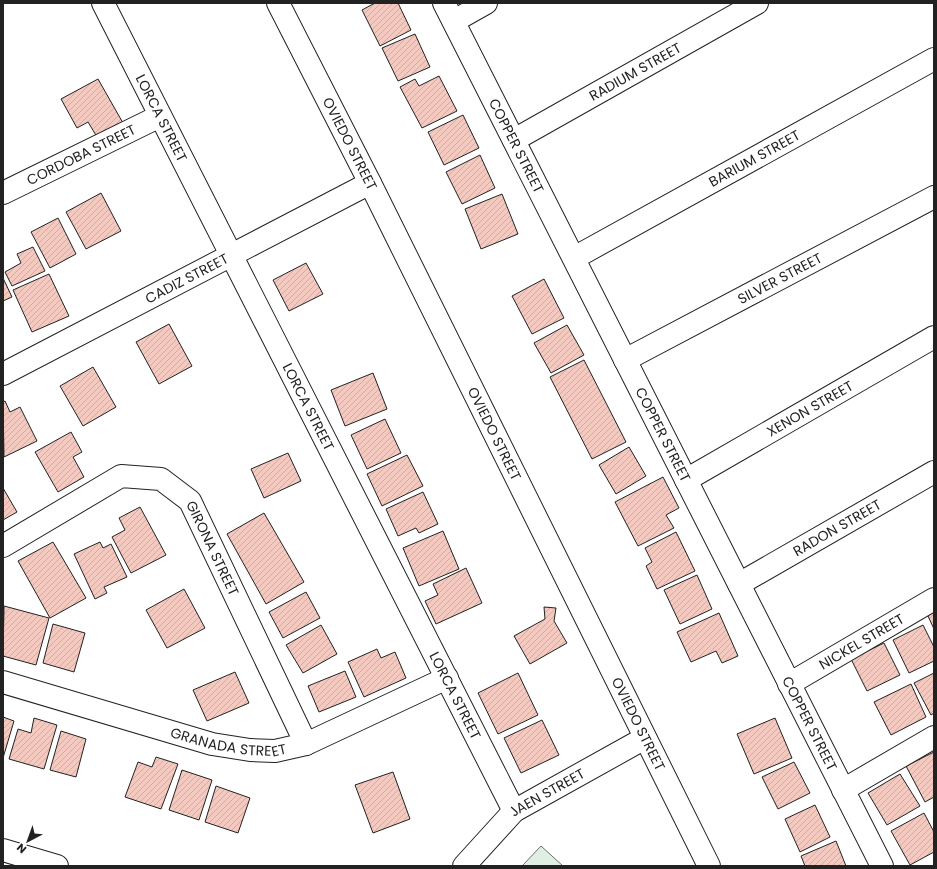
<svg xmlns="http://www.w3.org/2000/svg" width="937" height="869" font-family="Poppins,sans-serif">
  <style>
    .garden { fill: #e0efe3; stroke: #6f6f6f }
    .building { fill: url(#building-hatch); stroke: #222 }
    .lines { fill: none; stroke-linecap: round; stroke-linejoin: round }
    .minor-casing { stroke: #222; stroke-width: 24 }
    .minor { stroke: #fff; stroke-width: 22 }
    .labels { text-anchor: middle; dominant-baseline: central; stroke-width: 3; stroke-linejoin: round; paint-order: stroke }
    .street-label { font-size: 14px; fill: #222; stroke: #fff }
  </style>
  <defs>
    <pattern id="building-hatch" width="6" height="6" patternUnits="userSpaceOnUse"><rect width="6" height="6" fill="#f3c9c0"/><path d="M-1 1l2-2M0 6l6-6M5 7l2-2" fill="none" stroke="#d0aca5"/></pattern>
  </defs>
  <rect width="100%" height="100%" fill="#fff"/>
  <path class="garden" d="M541 846 563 866H522Z"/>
  <g class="building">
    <path d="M375 3H398L411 30 380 46 362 10Z"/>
    <path d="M415 34 430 67 398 81 382 48Z"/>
    <path d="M439 76 457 111 422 128 400 87 415 79 419 86Z"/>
    <path d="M98 79 123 123 97 137 88 122 77 128 61 99Z"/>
    <path d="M463 115 479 148 444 165 428 132Z"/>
    <path d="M480 155 495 188 462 204 446 172Z"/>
    <path d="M101 193 121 231 86 249 66 212Z"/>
    <path d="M502 194 518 234 481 249 465 209Z"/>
    <path d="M58 218 76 254 50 268 31 232Z"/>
    <path d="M33 247 45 271 12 286 5 272 21 263 17 254Z"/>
    <path d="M306 263 323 294 289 311 273 280Z"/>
    <path d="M49 274 69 316 32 332 13 290Z"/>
    <path d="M3 278 12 297 3 301Z"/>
    <path d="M544 279 564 318 532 334 512 296Z"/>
    <path d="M169 324 192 366 159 384 136 342Z"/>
    <path d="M567 325 584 355 551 373 534 343Z"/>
    <path d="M584 360 626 442 592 459 550 377Z"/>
    <path d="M93 367 116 407 83 426 60 386Z"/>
    <path d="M373 373 387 409 345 426 331 390Z"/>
    <path d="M5 401 10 412 20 407 37 441 4 457 3 402Z"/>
    <path d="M385 419 401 453 367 469 351 435Z"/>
    <path d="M71 432 82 452 73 457 84 477 58 492 35 452Z"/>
    <path d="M629 447 646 476 616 494 599 465Z"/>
    <path d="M288 453 301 481 264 498 251 469Z"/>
    <path d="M407 455 423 486 382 506 367 474Z"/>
    <path d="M663 477 679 508 666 515 674 528 638 546 615 502Z"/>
    <path d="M3 488 17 512 3 520Z"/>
    <path d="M423 492 438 524 419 533 416 528 398 536 386 509Z"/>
    <path d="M140 507 166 555 131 573 112 537 125 530 119 518Z"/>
    <path d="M264 513 304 582 266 604 227 534Z"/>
    <path d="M443 531 459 569 419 586 403 548Z"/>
    <path d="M676 532 695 571 657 589 646 566 652 562 645 548Z"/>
    <path d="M53 542 86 598 50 618 18 561Z"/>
    <path d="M100 542 103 548 111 544 127 577 104 587 107 593 95 599 74 554Z"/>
    <path d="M466 568 482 603 436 624 425 601 438 595 433 584Z"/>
    <path d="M697 575 712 609 680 624 664 590Z"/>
    <path d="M184 589 205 628 167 648 146 610Z"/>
    <path d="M306 592 320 618 283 638 269 612Z"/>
    <path d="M4 606 49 618 36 665 3 656Z"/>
    <path d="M544 607 556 608 554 621 567 643 530 664 514 636 545 619Z"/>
    <path d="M934 611V629L927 614Z"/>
    <path d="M719 613 738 656 722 663 716 651 691 662 677 632Z"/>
    <path d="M53 624 85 633 74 672 43 663Z"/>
    <path d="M321 625 337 654 303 673 286 645Z"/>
    <path d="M923 625 934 647V661L909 673 893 640Z"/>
    <path d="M884 643 900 675 867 691 851 659Z"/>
    <path d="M377 649 381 658 395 652 406 678 364 697 348 662Z"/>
    <path d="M345 671 356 697 319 712 308 686Z"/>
    <path d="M235 672 249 703 207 721 193 690Z"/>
    <path d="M518 673 538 715 498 734 478 693Z"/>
    <path d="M934 673V713L931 715 914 683Z"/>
    <path d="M911 684 926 717 891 735 874 702Z"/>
    <path d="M3 717 14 721 3 758Z"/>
    <path d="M34 718 57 725 44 769 9 759 18 729 31 733Z"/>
    <path d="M775 718 792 758 754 774 737 734Z"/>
    <path d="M542 720 559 755 521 773 504 738Z"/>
    <path d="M61 731 86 739 76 777 50 770Z"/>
    <path d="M934 752V797L925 802 906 766Z"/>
    <path d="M156 757 178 764 161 809 125 797 138 762 152 767Z"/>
    <path d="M794 762 810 793 778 809 762 777Z"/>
    <path d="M182 770 212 780 199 820 169 810Z"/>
    <path d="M393 772 410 819 373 833 355 785Z"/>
    <path d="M900 774 920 806 887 825 868 793Z"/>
    <path d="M216 786 250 798 238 833 205 822Z"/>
    <path d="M815 805 830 837 800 852 785 819Z"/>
    <path d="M924 813 934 832V852L910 865 891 831Z"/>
    <path d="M836 841 846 866H805L801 856Z"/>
  </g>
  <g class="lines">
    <defs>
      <g id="minor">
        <path id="s1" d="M103 3 514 811"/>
        <path id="s2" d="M278 3 370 183 709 866"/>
        <path id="s3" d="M444 3 882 866"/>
        <path d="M454 21 486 3"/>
        <path id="s4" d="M514 140 757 3"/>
        <path id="s5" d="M3 193 160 116"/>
        <path id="s6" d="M574 258 934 59"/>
        <path id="s7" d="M625 360 934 197"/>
        <path id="s8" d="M3 374 370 183"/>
        <path id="s9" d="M686 480 934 337"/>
        <path id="s10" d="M3 546 121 476 161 479 190 501 306 744"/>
        <path id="s11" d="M739 584 934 472"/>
        <path id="s12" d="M3 682 212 744 250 750 275 751 306 744 447 678"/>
        <path id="s13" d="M789 684 934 599"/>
        <path d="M843 790 934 737"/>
        <path d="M3 850 57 866"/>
        <path id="s14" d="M464 866 514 811 645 738"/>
      </g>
    </defs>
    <use href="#minor" class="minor-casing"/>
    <use href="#minor" class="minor"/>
  </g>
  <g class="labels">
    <g class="street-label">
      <text stroke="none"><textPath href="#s4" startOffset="139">RADIUM STREET</textPath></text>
      <text stroke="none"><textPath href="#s1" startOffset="129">LORCA STREET</textPath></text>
      <text stroke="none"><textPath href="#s2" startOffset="158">OVIEDO STREET</textPath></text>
      <text stroke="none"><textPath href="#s3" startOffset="160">COPPER STREET</textPath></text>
      <text stroke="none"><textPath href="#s5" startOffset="87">CORDOBA STREET</textPath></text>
      <text stroke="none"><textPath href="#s6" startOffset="206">BARIUM STREET</textPath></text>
      <text stroke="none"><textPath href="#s8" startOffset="207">CADIZ STREET</textPath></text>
      <text stroke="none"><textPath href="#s7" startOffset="175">SILVER STREET</textPath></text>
      <text stroke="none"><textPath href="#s1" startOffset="453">LORCA STREET</textPath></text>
      <text stroke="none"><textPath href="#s9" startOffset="143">XENON STREET</textPath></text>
      <text stroke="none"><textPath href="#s2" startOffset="482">OVIEDO STREET</textPath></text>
      <text stroke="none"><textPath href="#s3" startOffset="484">COPPER STREET</textPath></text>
      <text stroke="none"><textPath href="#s11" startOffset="113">RADON STREET</textPath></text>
      <text stroke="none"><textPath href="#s10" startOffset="266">GIRONA STREET</textPath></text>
      <text stroke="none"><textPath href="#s13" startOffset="84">NICKEL STREET</textPath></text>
      <text stroke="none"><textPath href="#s1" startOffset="777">LORCA STREET</textPath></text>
      <text stroke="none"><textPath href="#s3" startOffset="808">COPPER STREET</textPath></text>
      <text stroke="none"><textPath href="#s2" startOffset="806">OVIEDO STREET</textPath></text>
      <text stroke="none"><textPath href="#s12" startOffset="234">GRANADA STREET</textPath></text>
      <text stroke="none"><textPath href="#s14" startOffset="112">JAEN STREET</textPath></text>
    </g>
  </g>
  <rect width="937" height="869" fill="none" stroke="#222222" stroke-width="8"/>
  <g transform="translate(28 841) rotate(221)" stroke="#ffffff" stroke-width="3" paint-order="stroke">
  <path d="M0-3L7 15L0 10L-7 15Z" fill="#222222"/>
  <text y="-6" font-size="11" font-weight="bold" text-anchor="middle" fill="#222222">N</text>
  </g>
</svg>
